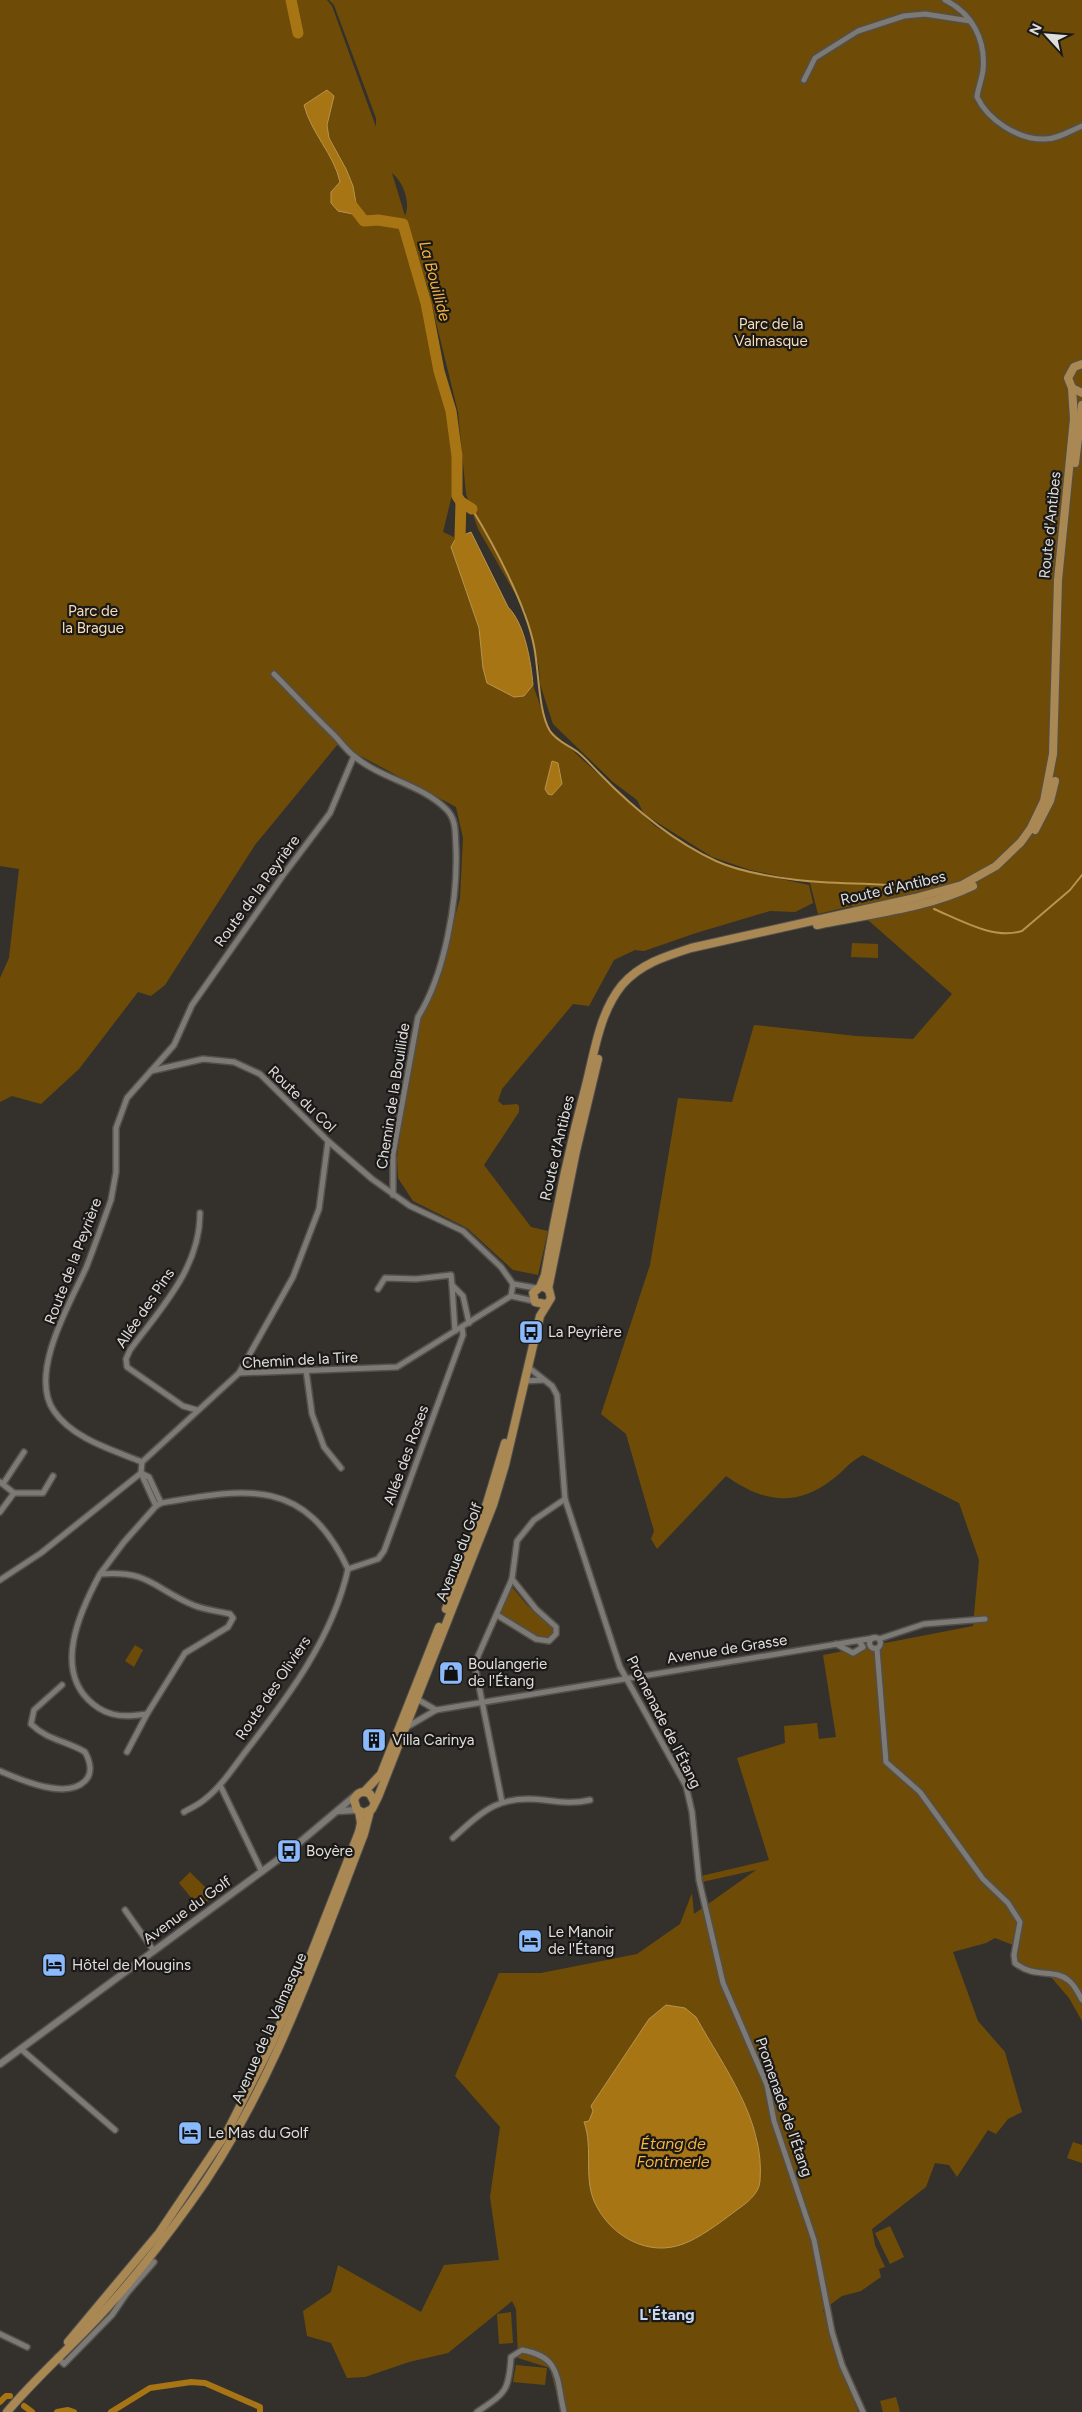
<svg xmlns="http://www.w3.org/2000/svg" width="1082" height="2412" font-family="Figtree,sans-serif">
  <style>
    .green { fill: #6e4c07; fill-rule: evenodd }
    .water { fill: #a77514; stroke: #b89450 }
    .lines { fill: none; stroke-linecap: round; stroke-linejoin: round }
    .stream { stroke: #b89450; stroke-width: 2 }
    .canal { stroke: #a77514; stroke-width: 6 }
    .river { stroke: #a77514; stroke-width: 11 }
    .minor-casing { stroke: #52504c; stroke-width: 8 }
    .tertiary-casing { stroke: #52504c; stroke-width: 9 }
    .primary-casing { stroke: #52504c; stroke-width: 10 }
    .minor { stroke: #7d7974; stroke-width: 5 }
    .tertiary { stroke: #7d7974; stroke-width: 6 }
    .primary { stroke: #a98853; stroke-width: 8 }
    .labels { text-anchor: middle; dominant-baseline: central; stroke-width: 4.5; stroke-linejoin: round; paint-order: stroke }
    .park-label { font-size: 15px; fill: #f8ddb6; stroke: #1a1917 }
    .street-label { font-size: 15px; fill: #e0dedb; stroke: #1a1917 }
    .poi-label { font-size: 15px; fill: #e0dedb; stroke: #1a1917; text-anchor: start }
    .water-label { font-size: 16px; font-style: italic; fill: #f8b43e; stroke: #1a1917 }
    .neighbourhood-label { font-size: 16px; font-weight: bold; fill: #c7d9f2; stroke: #1a1917 }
  </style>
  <rect width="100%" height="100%" fill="#34312c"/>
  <g class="green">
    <path d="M0 0H327L332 6 376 127V118L334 5 329 0H1082V2021L1069 1998 1051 1977C1026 1975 1011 1975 1013 1945L995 1938 986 1943 953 1952 978 2021 1005 2052 1022 2112 1008 2119 996 2134 988 2130 957 2177 949 2165 935 2163 926 2187 872 2229 875 2245 885 2267 879 2269 881 2277 861 2291 842 2296 823 2310 858 2412H561L550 2368 518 2358 516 2309 512 2301 448 2353 409 2362 365 2377 347 2378 331 2343 307 2336 303 2311 331 2292 338 2265 421 2312 444 2265 499 2260 490 2197 500 2127 455 2076 499 1973H541L637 1954 680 1924 692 1893 694 1914 756 1870 702 1882 701 1876 769 1860 737 1758 785 1743 784 1726 817 1723 819 1739 836 1737 823 1655 973 1626 979 1560 959 1503 863 1455C849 1462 845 1470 833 1479 795 1508 763 1502 726 1476L657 1549 651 1539 654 1531 626 1434 601 1414 650 1265 678 1098 732 1102 754 1025 856 1036 913 1039 952 994 852 906 818 914 810 883 750 870 712 857 644 814 637 800 613 782 553 724 540 684 539 667 525 611 478 529 466 494 458 412 427 285 407 229 458 470 443 532 456 538 451 547 479 628 483 668 524 696 533 685 548 728 655 826 711 859 750 872 809 885 813 903 795 912 770 911 696 933 644 951 635 950 614 960 589 1006 573 1004 502 1089 498 1101 503 1105 517 1104 519 1106V1112L484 1165 531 1227 548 1231 538 1275 513 1270 467 1228 413 1201 398 1178 397 1158 403 1111 420 1020 443 964 460 898 463 838 456 807 338 744 255 845 165 985 151 996 138 992 79 1069 41 1104 12 1096 0 1102V978L9 958 19 869 0 866ZM392 173C403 181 411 203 405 216ZM688 2012 696 2018 740 2093 759 2142Z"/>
    <path d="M852 943 878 944V958L851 957Z"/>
    <path d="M512 1587 527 1605 554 1629V1635L550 1638 538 1637 500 1613Z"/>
    <path d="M135 1645 143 1650 134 1667 125 1661Z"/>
    <path d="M190 1872 214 1896 199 1907 179 1883Z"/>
    <path d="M1073 2142 1082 2145V2163L1067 2158Z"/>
    <path d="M890 2226 904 2257 890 2264 875 2233Z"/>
    <path d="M511 2312 513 2343 499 2344 497 2314Z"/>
    <path d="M516 2365 547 2368 545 2385 513 2382Z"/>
    <path d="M896 2397 900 2412H883L880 2401Z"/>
  </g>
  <g class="water">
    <path d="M327 90 334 96 327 125 329 138 346 169 353 186 358 215 338 211 331 203V192L340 182C334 154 311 133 304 105Z"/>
    <path d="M471 532 508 607C525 624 531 662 533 685L524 696 514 697 487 683 483 668 479 628 451 547 456 538Z"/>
    <path d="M552 761 558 763 562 784 552 795 548 794 545 789Z"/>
    <path d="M666 2005 685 2008 696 2017C724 2068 765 2120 760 2181 759 2195 745 2204 734 2212 721 2222 698 2239 683 2244 649 2257 613 2237 597 2207 582 2181 594 2149 584 2122L589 2121 593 2111 591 2106 649 2019Z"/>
  </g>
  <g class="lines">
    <g class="stream">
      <path d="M472 509C494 545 526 605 534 646 539 670 538 711 550 731 557 742 571 746 580 754 587 760 593 767 599 773 632 807 673 841 716 861 738 871 773 877 797 880 837 885 878 882 918 888"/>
      <path d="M934 909C960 920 994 940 1022 931L1070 890 1082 875"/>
    </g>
    <g class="canal">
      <path d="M0 2402 6 2396H10"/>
      <path d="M24 2406 32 2412"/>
      <path d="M57 2412 68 2410 74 2412"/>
      <path d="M111 2412 150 2388 191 2382 205 2383 260 2407V2412"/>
    </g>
    <g class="river">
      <path d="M291 0 298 33"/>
      <path d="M350 203 364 221 378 220 403 224 426 303 439 371 451 411 457 456V496L461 502 472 509"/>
      <path d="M460 537 461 502"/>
    </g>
    <defs>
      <g id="minor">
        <path d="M945 0C972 13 986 40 983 70 982 79 978 88 977 97 988 120 1018 140 1045 139 1058 139 1070 131 1082 126"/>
        <path d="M804 80 815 58 858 31 904 16 925 14 970 21"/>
        <path d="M274 674C294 694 313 715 333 734 340 741 346 750 354 756 381 779 421 784 446 809 457 819 455 835 456 848 458 899 445 974 418 1017L393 1154V1195"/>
        <path d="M151 1071 203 1059 234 1062 260 1074 328 1141 372 1179 410 1206 463 1231 501 1267 513 1284"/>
        <path d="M378 1289 385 1278 416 1279 451 1275 452 1285"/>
        <path d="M534 1301 511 1296 513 1284 536 1288"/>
        <path d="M455 1331 452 1285 463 1296 469 1323"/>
        <path d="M528 1367 552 1386 557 1395 565 1499 620 1667 686 1786 692 1812 699 1880 723 1983 767 2085 774 2121 814 2240 832 2332 842 2365 863 2412"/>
        <path d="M306 1370 312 1414 324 1447 341 1468"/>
        <path d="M239 1373 293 1277 319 1209 328 1141"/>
        <path d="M525 1381 544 1380"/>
        <path d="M197 1410 183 1406 127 1367 126 1359 130 1350C161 1308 200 1268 200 1213"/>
        <path d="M142 1462C113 1450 73 1439 54 1411 28 1374 70 1303 86 1268 95 1245 103 1222 111 1200L116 1172V1128L127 1098 174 1045 192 1005 284 874 330 813 354 756"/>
        <path d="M141 1473 149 1477 161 1503 156 1506Z"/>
        <path d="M0 1482 14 1493 0 1512"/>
        <path d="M3 1484 24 1452"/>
        <path d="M14 1493H43L53 1476"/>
        <path d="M161 1503C247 1488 305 1477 348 1569 333 1637 288 1697 246 1751 233 1768 221 1787 204 1800 198 1805 191 1808 184 1812"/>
        <path d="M348 1569 378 1559 384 1551 463 1335 462 1327"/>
        <path d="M100 1574C80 1611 52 1671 93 1704 110 1718 127 1717 147 1714L185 1653 228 1627 233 1618 230 1614C218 1611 205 1610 193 1605 153 1588 149 1570 100 1574L124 1542 156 1506"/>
        <path d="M0 1580 41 1553 141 1473 142 1462 239 1373 397 1367 511 1296"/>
        <path d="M497 1615 536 1639 549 1641 556 1634V1627L536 1609 512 1579"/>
        <circle cx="875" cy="1643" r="5.5"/>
        <path d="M879 1639 924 1624 985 1619"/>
        <path d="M836 1644 853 1653 863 1647 859 1641"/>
        <path d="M877 1649 886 1762 920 1792 983 1879 1008 1903 1020 1922 1014 1955 1015 1963C1035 1979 1053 1968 1068 1980 1074 1984 1079 1994 1082 2000"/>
        <path d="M417 1699 436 1710"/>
        <path d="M407 1727 436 1710 874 1638"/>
        <path d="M127 1752 147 1714"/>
        <path d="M0 1771C21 1780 66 1800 85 1781 93 1773 90 1761 85 1752 67 1741 47 1740 31 1724L34 1710 62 1685"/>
        <path d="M220 1785 262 1872"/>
        <path d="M502 1802 476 1671 478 1656 512 1579 517 1541 534 1520 565 1499"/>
        <path d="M453 1838C485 1809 499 1795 544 1800 560 1802 574 1804 590 1800"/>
        <path d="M125 1910 154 1951"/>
        <path d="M21 2049 115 2130"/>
        <path d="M0 2334 27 2347"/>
        <path d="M57 2357 64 2364 112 2315 127 2293 154 2262"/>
        <path d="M477 2412C505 2393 509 2392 511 2357L522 2350C562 2357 556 2379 564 2412"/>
      </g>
      <g id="tertiary">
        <path d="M339 1811 357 1810"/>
        <path d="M0 2064 287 1853 357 1794"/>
      </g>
      <g id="primary">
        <path d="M1082 364 1074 367 1068 378 1072 388 1082 393"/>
        <path d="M1075 463 1082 405"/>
        <path d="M1035 830 1050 801 1055 781"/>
        <path d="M817 925C868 914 926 909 973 886"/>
        <path d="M548 1289 576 1151 598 1059"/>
        <path d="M545 1304 535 1302 533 1293 540 1287 545 1275C556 1209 570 1145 587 1081 595 1049 600 1012 622 985 640 964 666 956 691 948L915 898 962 885 996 866 1021 842 1031 828 1044 801 1053 754 1058 580 1074 419 1072 388"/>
        <path d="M446 1609 487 1503 505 1443"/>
        <path d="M364 1792 381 1774 439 1627"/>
        <path d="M375 1803 370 1794C363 1790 357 1792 354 1800L357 1810 364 1813 372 1809 378 1797 493 1505 505 1465 540 1316 551 1298 549 1290 544 1287"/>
        <path d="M68 2342 159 2233 227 2132 272 2043 308 1962 359 1832 361 1823 359 1811"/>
        <path d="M7 2412C32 2382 61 2356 88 2328 125 2290 158 2248 189 2205 270 2094 315 1961 364 1834L370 1811"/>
      </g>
    </defs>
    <use href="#minor" class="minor-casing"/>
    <use href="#tertiary" class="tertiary-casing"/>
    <use href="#primary" class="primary-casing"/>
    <use href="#minor" class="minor"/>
    <use href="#tertiary" class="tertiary"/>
    <use href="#primary" class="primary"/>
  </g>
  <defs>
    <symbol id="bus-square" viewBox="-11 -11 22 22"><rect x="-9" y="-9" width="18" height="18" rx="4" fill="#8bbafc" stroke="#1a1917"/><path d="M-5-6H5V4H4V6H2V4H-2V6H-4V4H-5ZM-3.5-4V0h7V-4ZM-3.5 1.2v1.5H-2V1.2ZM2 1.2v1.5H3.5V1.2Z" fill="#111"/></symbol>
    <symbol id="shop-square" viewBox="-11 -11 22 22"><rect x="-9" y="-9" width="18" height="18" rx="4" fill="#8bbafc" stroke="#1a1917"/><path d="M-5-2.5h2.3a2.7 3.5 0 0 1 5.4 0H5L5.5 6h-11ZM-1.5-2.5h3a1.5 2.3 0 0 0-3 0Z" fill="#111"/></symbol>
    <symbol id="building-square" viewBox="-11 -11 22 22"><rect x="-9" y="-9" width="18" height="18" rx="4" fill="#8bbafc" stroke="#1a1917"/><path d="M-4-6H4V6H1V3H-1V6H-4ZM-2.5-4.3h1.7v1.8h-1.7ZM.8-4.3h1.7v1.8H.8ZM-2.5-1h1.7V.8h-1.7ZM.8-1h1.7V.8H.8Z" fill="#111"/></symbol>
    <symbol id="hotel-square" viewBox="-11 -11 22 22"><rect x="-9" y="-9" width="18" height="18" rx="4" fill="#8bbafc" stroke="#1a1917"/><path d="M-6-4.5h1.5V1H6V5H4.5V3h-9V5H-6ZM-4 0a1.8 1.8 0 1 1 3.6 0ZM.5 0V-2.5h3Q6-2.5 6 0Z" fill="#111"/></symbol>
  </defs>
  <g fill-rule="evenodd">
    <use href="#bus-square" x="517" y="1318" width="28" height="28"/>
    <use href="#shop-square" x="437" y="1659" width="28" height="28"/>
    <use href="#building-square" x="360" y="1726" width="28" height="28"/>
    <use href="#bus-square" x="275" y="1837" width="28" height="28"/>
    <use href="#hotel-square" x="516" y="1927" width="28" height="28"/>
    <use href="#hotel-square" x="40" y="1951" width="28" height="28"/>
    <use href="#hotel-square" x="176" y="2119" width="28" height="28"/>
  </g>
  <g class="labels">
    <g class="park-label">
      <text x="771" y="324">Parc de la<tspan x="771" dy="17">Valmasque</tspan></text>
      <text x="93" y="611">Parc de<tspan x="93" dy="17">la Brague</tspan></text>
    </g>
    <g class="street-label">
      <text transform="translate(1050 525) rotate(-84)">Route d'Antibes</text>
      <text transform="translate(893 888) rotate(-13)">Route d'Antibes</text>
      <text transform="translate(257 891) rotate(-54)">Route de la Peyrière</text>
      <text transform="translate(393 1096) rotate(-81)">Chemin de la Bouillide</text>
      <text transform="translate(302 1099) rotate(44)">Route du Col</text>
      <text transform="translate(557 1148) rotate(-77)">Route d'Antibes</text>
      <text transform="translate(73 1261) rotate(-69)">Route de la Peyrière</text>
      <text transform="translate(145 1308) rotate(-56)">Allée des Pins</text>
      <text transform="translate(300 1360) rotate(-3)">Chemin de la Tire</text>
      <text transform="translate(406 1455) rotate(-70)">Allée des Roses</text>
      <text transform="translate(459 1552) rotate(-69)">Avenue du Golf</text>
      <text transform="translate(727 1649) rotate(-9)">Avenue de Grasse</text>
      <text transform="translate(273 1688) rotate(-56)">Route des Oliviers</text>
      <text transform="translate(664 1722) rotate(63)">Promenade de l'Étang</text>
      <text transform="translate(187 1910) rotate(-36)">Avenue du Golf</text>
      <text transform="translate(269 2028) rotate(-66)">Avenue de la Valmasque</text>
      <text transform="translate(784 2107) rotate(71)">Promenade de l'Étang</text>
    </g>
    <g class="poi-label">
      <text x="548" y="1332">La Peyrière</text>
      <text x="468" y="1664">Boulangerie<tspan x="468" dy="17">de l'Étang</tspan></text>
      <text x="392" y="1740">Villa Carinya</text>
      <text x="306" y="1851">Boyère</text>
      <text x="548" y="1932">Le Manoir<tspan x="548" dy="17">de l'Étang</tspan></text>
      <text x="72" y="1965">Hôtel de Mougins</text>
      <text x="208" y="2133">Le Mas du Golf</text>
    </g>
    <g class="water-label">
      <text transform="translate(435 281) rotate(75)">La Bouillide</text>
      <text x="673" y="2143">Étang de<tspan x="673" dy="18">Fontmerle</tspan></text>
    </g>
    <g class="neighbourhood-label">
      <text x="667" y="2314">L'Étang</text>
    </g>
  </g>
  <g transform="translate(1047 35) rotate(296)" stroke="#1a1917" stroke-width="4" paint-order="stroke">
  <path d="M0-4L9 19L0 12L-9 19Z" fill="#e0dedb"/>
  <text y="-8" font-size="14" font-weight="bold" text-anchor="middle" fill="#e0dedb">N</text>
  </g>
</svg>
